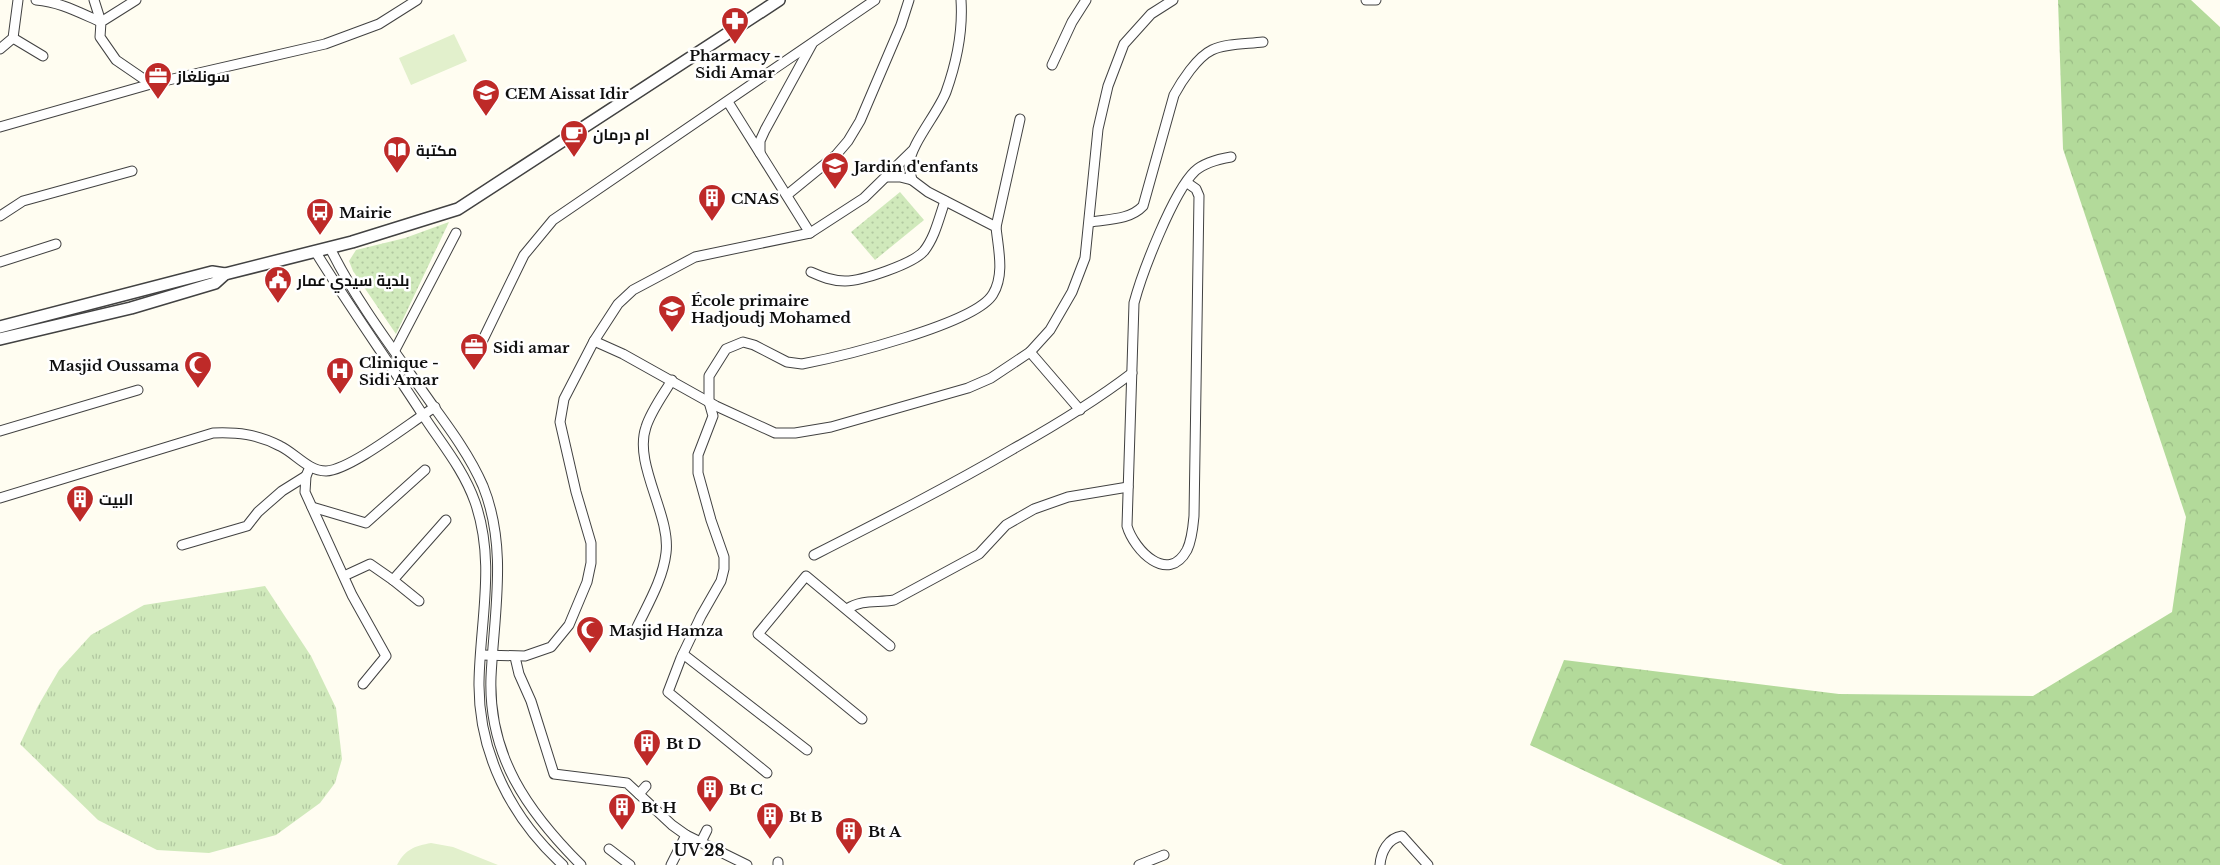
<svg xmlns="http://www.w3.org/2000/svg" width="2220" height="865" font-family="'Libre Baskerville',Cairo,serif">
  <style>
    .grass { fill: url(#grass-tufts) }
    .forest { fill: url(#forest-crowns) }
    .park { fill: url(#park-dots) }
    .pitch { fill: #e2f0cc }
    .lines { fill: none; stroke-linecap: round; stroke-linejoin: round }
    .minor-casing { stroke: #424242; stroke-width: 11 }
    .tertiary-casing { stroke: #424242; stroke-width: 14 }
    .minor { stroke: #fff; stroke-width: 9 }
    .tertiary { stroke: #fff; stroke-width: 11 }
    .labels { text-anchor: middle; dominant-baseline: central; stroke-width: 5; stroke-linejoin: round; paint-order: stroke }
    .poi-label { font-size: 15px; font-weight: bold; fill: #0f0f0f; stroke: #fff; text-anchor: start }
    .neighbourhood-label { font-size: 16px; font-weight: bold; fill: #0f0f0f; stroke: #fff }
  </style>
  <defs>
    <pattern id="grass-tufts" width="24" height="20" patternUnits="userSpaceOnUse" patternTransform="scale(1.25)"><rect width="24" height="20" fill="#d0e9bb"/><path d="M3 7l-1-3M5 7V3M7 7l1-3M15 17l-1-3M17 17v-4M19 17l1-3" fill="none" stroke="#b1c7a0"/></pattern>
    <pattern id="forest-crowns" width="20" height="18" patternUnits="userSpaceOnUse" patternTransform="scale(1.25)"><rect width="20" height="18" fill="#b3da9a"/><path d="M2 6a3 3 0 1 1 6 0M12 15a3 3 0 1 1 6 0" fill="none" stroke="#99ba84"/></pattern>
    <pattern id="park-dots" width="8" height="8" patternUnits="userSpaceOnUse" patternTransform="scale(1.25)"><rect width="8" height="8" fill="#d0e9bb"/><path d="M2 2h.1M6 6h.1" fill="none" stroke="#b1c7a0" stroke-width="1.8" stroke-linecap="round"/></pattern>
  </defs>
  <rect width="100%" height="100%" fill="#fffdf1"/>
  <path class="grass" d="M265 586 311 656 336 708 342 759 335 783 320 803 276 835 209 853 157 850 98 820 20 744 38 706 59 670 91 635 144 605Z"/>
  <path class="forest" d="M2058 0H2191L2220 27V865H1783L1530 745 1564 660 1839 694 2033 696 2172 612 2186 517 2063 149Z"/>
  <g class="park">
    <path d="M900 192 924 220 875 260 851 232Z"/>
    <path d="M449 222 396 334 353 271 349 261 356 250 405 238Z"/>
  </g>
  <g class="pitch">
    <path d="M454 34 467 61 411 85 399 58Z"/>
    <path d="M431 843 453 847 498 865H397C405 849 415 846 431 843Z"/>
  </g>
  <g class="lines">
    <defs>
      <g id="minor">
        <path d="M36 0C60 2 78 12 101 22"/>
        <path d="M94 0 101 22"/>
        <path d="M136 0 101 22 100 37 116 60 151 84"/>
        <path d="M1366 0H1376"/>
        <path d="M13 38 43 56"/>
        <path d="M0 49 13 38 18 0"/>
        <path d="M1052 65 1072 22 1086 0"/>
        <path d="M728 102 810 233"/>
        <path d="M0 127 151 84 325 44 379 24 417 0"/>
        <path d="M760 153V141L765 130 812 44"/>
        <path d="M888 177H900L912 180C911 175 909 169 909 165 910 145 938 113 946 92 956 64 963 30 961 0"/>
        <path d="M1186 182 1196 189 1199 196 1194 516C1193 527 1192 540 1187 550 1168 585 1134 550 1127 526L1134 303C1142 273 1173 192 1195 171 1204 163 1219 159 1231 157"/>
        <path d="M787 195 836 155 848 141 860 121 901 25 909 0"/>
        <path d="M0 216 23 201 132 171"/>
        <path d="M1090 222C1108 219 1130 220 1143 206L1174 95C1181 82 1197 57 1212 50 1226 43 1248 44 1263 42"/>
        <path d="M996 227 1020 119"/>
        <path d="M330 248C357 303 396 353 431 403 450 429 470 456 483 486 508 548 494 613 491 677 488 756 528 812 581 865"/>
        <path d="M315 251C349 306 386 358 421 412 440 442 463 468 475 502 496 562 480 621 479 682 478 752 511 818 563 865"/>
        <path d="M0 262 56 244"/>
        <path d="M811 272C822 277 832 281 845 281 862 281 913 264 924 251 935 237 939 218 945 201"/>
        <path d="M594 341 618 304 633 290 695 257 810 233 864 198 912 151"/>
        <path d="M395 350 456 233"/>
        <path d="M1030 352 1080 410"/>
        <path d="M476 354 524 255 553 220 875 0"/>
        <path d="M0 431 138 390"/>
        <path d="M310 467 306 476 305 492 352 595 386 656 363 684"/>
        <path d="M0 498 213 433C237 432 257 434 280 446 295 453 308 471 326 471 351 470 411 422 435 407"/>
        <path d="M312 507 366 523 425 470"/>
        <path d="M182 545 247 526 258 512 282 491 306 476"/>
        <path d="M814 555C881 521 948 487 1013 449 1054 426 1094 402 1132 373"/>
        <path d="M344 576 370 564 393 580 446 520"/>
        <path d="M393 580 419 601"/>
        <path d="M847 609C862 599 877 603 894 600L979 554 1006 525 1034 509 1068 497 1128 487"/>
        <path d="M637 627C648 604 663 579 666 553 671 515 633 464 646 427 651 411 663 395 672 380"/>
        <path d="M683 654 807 750"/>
        <path d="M481 655 525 656 551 647 569 625 587 582 591 563V543L576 492 560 422 564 399 594 341 623 354 716 406 775 433H795L831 427 968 388 991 378 1030 352 1050 330 1072 292 1085 258 1098 129 1108 86 1124 44 1151 14 1173 0"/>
        <path d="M515 657 519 674 531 701 554 774 627 783 672 825 686 835"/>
        <path d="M862 719 758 634 806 576 890 646"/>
        <path d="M767 773 668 692 681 658 701 616 721 581 724 569V557L711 520 698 473V455L713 416 709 402V376L726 349 743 342 754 345 787 362 802 364C839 357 976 324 993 294 1005 274 998 248 996 227L928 192 912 180"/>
        <path d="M639 794 646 786"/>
        <path d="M701 842 707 830"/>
        <path d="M609 849 630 865"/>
        <path d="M671 865 686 835 747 865"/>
        <path d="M778 865V862"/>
        <path d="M1139 865 1164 855"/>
        <path d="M1380 865C1381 852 1388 838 1402 836L1428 865"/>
      </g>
      <g id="tertiary">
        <path d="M0 327 212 272 225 274"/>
        <path d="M0 339 131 308 215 283 225 274 352 242 458 209 779 0"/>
      </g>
    </defs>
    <use href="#minor" class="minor-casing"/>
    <use href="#tertiary" class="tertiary-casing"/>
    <use href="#minor" class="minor"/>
    <use href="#tertiary" class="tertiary"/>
  </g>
  <defs>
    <symbol id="pharmacy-pin" viewBox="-11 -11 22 30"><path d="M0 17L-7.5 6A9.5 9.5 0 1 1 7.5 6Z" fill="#be2a28" stroke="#fff"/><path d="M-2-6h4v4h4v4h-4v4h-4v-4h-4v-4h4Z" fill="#fff"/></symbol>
    <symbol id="office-pin" viewBox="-11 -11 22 30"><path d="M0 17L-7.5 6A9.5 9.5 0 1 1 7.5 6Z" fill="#be2a28" stroke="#fff"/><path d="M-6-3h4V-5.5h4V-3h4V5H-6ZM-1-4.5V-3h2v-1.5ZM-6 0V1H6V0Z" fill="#fff"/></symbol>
    <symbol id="school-pin" viewBox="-11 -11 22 30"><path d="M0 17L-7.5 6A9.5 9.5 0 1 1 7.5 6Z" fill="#be2a28" stroke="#fff"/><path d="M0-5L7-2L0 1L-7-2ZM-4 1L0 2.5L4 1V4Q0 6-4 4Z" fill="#fff"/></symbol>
    <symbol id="cafe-pin" viewBox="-11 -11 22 30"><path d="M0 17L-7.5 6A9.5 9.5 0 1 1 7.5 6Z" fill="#be2a28" stroke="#fff"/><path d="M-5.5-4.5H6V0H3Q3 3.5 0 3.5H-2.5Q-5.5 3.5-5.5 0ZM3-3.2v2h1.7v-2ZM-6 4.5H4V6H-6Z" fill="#fff"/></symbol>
    <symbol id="library-pin" viewBox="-11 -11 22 30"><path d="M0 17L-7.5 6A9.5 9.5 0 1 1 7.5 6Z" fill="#be2a28" stroke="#fff"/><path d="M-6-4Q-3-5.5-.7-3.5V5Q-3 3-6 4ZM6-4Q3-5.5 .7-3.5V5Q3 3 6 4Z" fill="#fff"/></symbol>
    <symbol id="building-pin" viewBox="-11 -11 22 30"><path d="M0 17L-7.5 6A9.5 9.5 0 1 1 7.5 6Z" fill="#be2a28" stroke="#fff"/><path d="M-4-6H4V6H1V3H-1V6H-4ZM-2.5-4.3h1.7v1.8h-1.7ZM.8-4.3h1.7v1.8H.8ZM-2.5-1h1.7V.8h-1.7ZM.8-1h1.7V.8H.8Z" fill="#fff"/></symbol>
    <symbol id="bus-pin" viewBox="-11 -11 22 30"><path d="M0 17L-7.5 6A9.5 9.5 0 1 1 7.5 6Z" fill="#be2a28" stroke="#fff"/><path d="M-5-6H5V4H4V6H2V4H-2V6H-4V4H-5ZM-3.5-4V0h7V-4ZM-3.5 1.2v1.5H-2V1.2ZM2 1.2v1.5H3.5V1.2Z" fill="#fff"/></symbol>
    <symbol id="civic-pin" viewBox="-11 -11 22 30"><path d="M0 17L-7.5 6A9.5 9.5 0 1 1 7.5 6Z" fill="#be2a28" stroke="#fff"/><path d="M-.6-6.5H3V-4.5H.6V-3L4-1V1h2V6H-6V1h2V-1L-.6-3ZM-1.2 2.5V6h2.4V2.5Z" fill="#fff"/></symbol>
    <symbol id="mosque-pin" viewBox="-11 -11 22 30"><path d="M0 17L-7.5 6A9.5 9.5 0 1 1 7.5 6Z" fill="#be2a28" stroke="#fff"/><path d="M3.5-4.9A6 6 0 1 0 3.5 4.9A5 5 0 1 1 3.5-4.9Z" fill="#fff"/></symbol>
    <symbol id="hospital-pin" viewBox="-11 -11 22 30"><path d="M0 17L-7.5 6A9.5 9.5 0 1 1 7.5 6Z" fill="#be2a28" stroke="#fff"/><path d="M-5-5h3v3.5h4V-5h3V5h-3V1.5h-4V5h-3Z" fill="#fff"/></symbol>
  </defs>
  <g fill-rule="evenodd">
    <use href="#pharmacy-pin" x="719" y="5" width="32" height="43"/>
    <use href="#office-pin" x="142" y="60" width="32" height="43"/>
    <use href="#school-pin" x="470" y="77" width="32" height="43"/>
    <use href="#cafe-pin" x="558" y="118" width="32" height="43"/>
    <use href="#library-pin" x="381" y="134" width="32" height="43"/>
    <use href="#school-pin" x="819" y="150" width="32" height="43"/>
    <use href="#building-pin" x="696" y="182" width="32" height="43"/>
    <use href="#bus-pin" x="304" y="196" width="32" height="43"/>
    <use href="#civic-pin" x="262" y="264" width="32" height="43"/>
    <use href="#school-pin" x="656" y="293" width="32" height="43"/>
    <use href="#office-pin" x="458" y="331" width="32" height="43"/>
    <use href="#mosque-pin" x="182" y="349" width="32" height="43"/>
    <use href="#hospital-pin" x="324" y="355" width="32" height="43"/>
    <use href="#building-pin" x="64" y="483" width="32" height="43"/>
    <use href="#mosque-pin" x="574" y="614" width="32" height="43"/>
    <use href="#building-pin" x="631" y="727" width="32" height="43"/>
    <use href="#building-pin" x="694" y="773" width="32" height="43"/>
    <use href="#building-pin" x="606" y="791" width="32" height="43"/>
    <use href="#building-pin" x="754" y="800" width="32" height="43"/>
    <use href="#building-pin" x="833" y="815" width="32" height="43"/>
  </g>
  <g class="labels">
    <g class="poi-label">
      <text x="735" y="55" text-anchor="middle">Pharmacy -<tspan x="735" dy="17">Sidi Amar</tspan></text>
      <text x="177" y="76">سونلغاز</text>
      <text x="505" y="93">CEM Aissat Idir</text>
      <text x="593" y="134">ام درمان</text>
      <text x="416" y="150">مكتبة</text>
      <text x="854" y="166">Jardin d'enfants</text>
      <text x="731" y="198">CNAS</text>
      <text x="339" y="212">Mairie</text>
      <text x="297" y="280">بلدية سيدي عمار</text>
      <text x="691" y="300">École primaire<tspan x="691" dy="17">Hadjoudj Mohamed</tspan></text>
      <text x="493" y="347">Sidi amar</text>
      <text x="359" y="362">Clinique -<tspan x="359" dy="17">Sidi Amar</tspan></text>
      <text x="179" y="365" text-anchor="end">Masjid Oussama</text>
      <text x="99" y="499">البيت</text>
      <text x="609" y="630">Masjid Hamza</text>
      <text x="666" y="743">Bt D</text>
      <text x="729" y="789">Bt C</text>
      <text x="641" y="807">Bt H</text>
      <text x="789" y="816">Bt B</text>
      <text x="868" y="831">Bt A</text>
    </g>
    <g class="neighbourhood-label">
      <text x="699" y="850">UV 28</text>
    </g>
  </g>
</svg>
